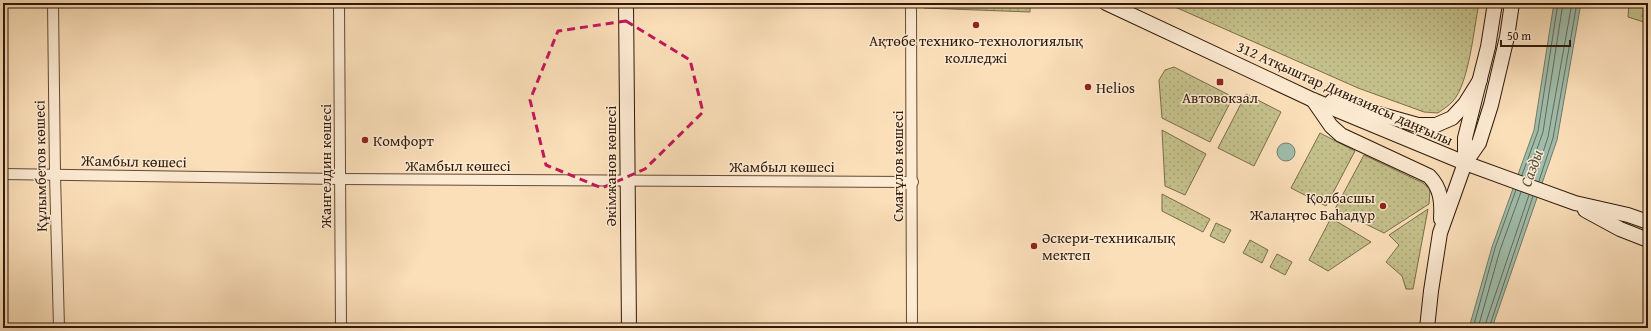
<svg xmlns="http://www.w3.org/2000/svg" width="1651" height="331" font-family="'Gentium Book Plus',serif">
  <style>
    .grass { fill: url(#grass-dots); stroke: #7a6c4a }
    .forest { fill: url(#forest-firs); stroke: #7a6c4a }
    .water { fill: #9fbdab; stroke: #727b6a }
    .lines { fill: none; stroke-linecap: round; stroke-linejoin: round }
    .shore { stroke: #676a5a; stroke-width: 1 }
    .street-casing { stroke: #624a34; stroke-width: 12 }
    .secondary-casing { stroke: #2f1808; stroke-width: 16 }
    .street { stroke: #fcead2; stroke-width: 10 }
    .secondary { stroke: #fcead2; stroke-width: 14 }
    .marked { fill: none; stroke: #c2185b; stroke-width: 3; stroke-dasharray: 8 5; stroke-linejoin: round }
    .poi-dot { fill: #8f2418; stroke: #fcead2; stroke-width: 1.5 }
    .labels { text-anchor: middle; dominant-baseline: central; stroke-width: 3; stroke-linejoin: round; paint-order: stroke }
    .poi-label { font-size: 15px; fill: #2f1808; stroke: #fcead2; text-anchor: start }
    .street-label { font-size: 15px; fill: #2f1808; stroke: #fcead2 }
    .water-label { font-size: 16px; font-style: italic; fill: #565241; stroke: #fcead2 }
  </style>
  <defs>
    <pattern id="grass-dots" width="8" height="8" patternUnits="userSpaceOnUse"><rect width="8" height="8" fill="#c4c08b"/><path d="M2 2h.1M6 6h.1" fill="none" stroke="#a9a476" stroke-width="1.8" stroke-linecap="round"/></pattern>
    <pattern id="forest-firs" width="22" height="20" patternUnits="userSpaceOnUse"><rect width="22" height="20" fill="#c4c08b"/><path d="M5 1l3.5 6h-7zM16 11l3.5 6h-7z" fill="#a9a476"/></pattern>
  </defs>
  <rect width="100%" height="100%" fill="#fbdfb9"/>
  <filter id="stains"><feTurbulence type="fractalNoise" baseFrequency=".005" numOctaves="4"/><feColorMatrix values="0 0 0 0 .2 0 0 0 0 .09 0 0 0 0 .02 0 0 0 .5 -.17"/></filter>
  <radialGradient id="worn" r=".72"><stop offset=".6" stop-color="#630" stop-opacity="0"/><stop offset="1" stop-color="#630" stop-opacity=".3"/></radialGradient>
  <g class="grass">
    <path d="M924 3H1030V12L924 8Z"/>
    <path d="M1166 3H1479C1474 28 1469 83 1453 101 1449 106 1443 109 1438 113L1424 112 1358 88Z"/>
    <path d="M1174 67 1233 97 1210 142 1162 118 1159 80 1165 70Z"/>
    <path d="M1246 94 1281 112 1254 166 1218 148Z"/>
    <path d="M1162 130 1206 154 1185 195 1165 186Z"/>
    <path d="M1320 133 1355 151 1326 206 1291 188Z"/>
    <path d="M1364 155 1423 183 1430 189 1429 204 1384 233 1335 209Z"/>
    <path d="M1162 194 1210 219 1203 232 1162 211Z"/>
    <path d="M1428 209 1413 289H1406L1402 276 1386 262 1399 245 1389 235Z"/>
    <path d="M1331 218 1371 242 1328 271 1309 260Z"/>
    <path d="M1216 223 1231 230 1224 243 1210 236Z"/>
    <path d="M1250 240 1268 250 1262 263 1243 253Z"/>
    <path d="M1277 254 1292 262 1285 275 1270 267Z"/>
  </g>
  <path class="forest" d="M1629 3H1648V19L1644 22 1628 17Z"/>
  <g class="water">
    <path d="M1554 3H1581L1557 140 1492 328H1469L1492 247 1534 130Z"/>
    <circle cx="1286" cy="152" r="9"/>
  </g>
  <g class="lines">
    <g class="shore">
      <path d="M1522 175 1538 131 1558 3"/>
      <path d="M1527 177 1543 132 1563 3"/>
      <path d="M1534 180 1548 137 1572 3"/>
      <path d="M1539 181 1553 138 1577 3"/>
      <path d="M1473 328 1495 248 1516 190"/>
      <path d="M1478 328 1500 250 1521 192"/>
      <path d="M1484 328 1529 195"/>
      <path d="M1489 328 1533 196"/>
    </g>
    <defs>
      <g id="street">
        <path d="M53 3 55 175 59 328"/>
        <path d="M339 3 341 328"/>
        <path d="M911 3 912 328"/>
        <path d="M3 174 339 179 913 182"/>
      </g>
      <g id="secondary">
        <path d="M626 3 629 328"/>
        <path d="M1106 3 1313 100 1465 163 1575 203 1628 215 1648 222"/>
        <path d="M1313 100 1331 126 1341 135 1429 176C1441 188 1442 202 1441 219"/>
        <path d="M1332 101 1418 125H1436L1452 118 1465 104 1480 80"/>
        <path d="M1465 163V138L1488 47 1495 3"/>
        <path d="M1585 210 1620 229 1648 240"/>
        <path d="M1427 328 1431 291 1440 233 1465 163 1479 143 1491 105 1507 37 1512 3"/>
      </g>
    </defs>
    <use href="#street" class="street-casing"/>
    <use href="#secondary" class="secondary-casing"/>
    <use href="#street" class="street"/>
    <use href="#secondary" class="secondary"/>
  </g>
  <path class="marked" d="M626 21 690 60 703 112 645 169 602 188 546 165 530 100 558 31Z"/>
  <g class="poi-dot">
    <circle cx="976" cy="25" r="4"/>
    <rect x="1216" y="78" width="8" height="8" rx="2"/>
    <circle cx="1088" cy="87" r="4"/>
    <circle cx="365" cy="140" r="4"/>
    <circle cx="1383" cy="206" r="4"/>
    <circle cx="1034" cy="246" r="4"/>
  </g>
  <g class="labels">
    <g class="poi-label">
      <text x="976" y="40" text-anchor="middle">Ақтөбе технико-технологиялық<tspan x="976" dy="17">колледжі</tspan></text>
      <text x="1096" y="87">Helios</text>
      <text x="1220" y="97" text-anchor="middle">Автовокзал</text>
      <text x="373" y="140">Комфорт</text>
      <text x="1375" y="197" text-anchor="end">Қолбасшы<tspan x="1375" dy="17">Жалаңтөс Баһадүр</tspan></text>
      <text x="1042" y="237">Әскери-техникалық<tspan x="1042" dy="17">мектеп</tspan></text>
    </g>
    <g class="street-label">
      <text transform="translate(1345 93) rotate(24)">312 Атқыштар Дивизиясы даңғылы</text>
      <text transform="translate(134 161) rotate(1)">Жамбыл көшесі</text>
      <text x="458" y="165">Жамбыл көшесі</text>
      <text transform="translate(40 166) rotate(-91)">Құлымбетов көшесі</text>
      <text transform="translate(325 166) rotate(-90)">Жангелдин көшесі</text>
      <text transform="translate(610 166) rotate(-90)">Әкімжанов көшесі</text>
      <text x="782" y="166">Жамбыл көшесі</text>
      <text transform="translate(897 166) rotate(-90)">Смағұлов көшесі</text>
    </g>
    <g class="water-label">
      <text transform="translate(1531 168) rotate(-70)">Сазды</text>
    </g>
  </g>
  <rect width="1651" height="331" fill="none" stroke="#fbdfb9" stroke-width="16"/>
  <rect x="4" y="4" width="1643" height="323" fill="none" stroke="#2f1808" stroke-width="2"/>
  <rect x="8" y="8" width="1635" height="315" fill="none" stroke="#2f1808"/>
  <path d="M1501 40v6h69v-6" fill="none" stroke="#2f1808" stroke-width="2"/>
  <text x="1507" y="40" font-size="12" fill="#2f1808" stroke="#fcead2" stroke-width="3" paint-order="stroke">50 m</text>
  <rect width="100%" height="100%" filter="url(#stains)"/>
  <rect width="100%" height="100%" fill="url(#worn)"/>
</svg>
